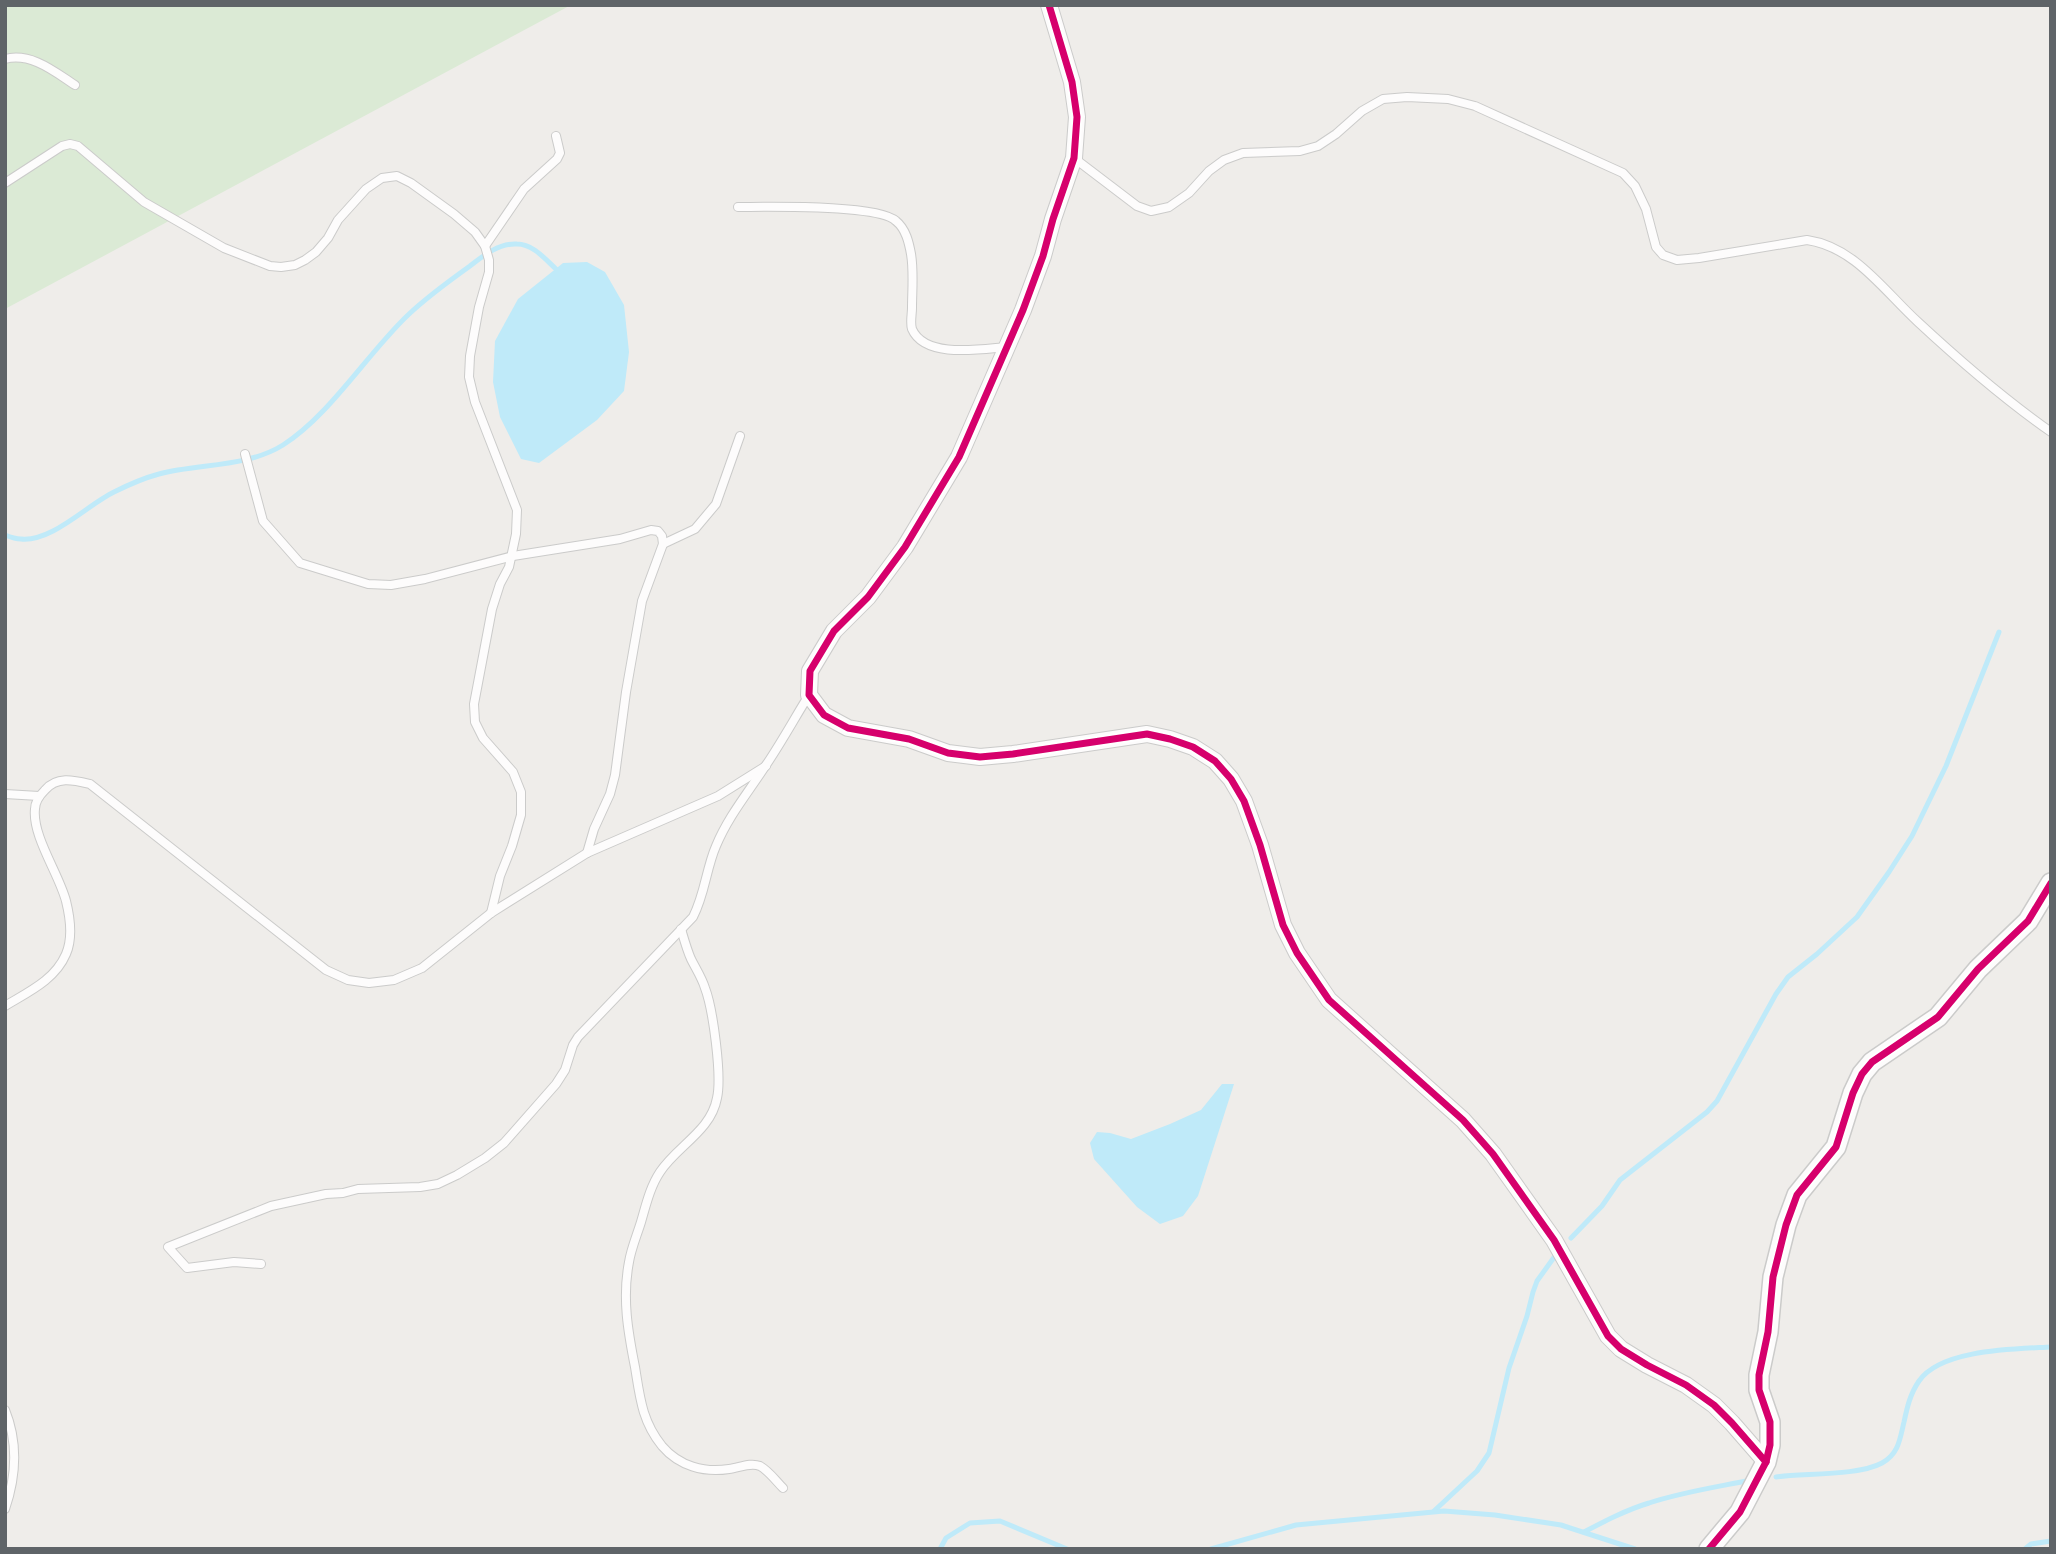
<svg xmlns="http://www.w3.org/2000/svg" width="2056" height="1554" font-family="'Titillium Web',sans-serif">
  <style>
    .green { fill: #dbead5 }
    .water { fill: #bfeaf9 }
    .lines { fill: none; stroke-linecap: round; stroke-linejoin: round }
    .stream { stroke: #bfeaf9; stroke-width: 5 }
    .service-casing { stroke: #cbcbca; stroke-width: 10 }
    .minor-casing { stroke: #cbcbca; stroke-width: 18 }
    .tertiary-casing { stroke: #cbcbca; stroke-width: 22 }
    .service { stroke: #fdfcfc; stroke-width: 8 }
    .minor { stroke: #fdfcfc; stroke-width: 16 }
    .tertiary { stroke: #fdfcfc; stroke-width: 19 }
    .cycleway-casing { stroke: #fff; stroke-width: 11 }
    .cycleway { stroke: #d6006c; stroke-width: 7 }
  </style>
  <rect width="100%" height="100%" fill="#efedea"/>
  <path class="green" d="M5 5H571L5 309Z"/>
  <g class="water">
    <path d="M587 262 605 272 624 305 629 352 624 391 597 420 539 463 521 459 500 417 493 382 495 341 518 299 563 263Z"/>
    <path d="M1222 1084H1234L1198 1196 1183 1216 1160 1224 1137 1207 1094 1159 1090 1143 1097 1132 1110 1133 1131 1139 1170 1124 1201 1110Z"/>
  </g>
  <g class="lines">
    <g class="stream">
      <path d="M5 535C10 537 16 539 21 539 52 542 87 505 114 492 128 485 144 478 159 474 199 463 246 468 283 445 330 415 367 354 408 315 427 297 449 281 470 266 484 255 499 243 517 244 533 244 545 259 556 269"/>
      <path d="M1571 1238 1602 1206 1620 1180 1707 1112 1717 1101 1776 994 1788 977 1817 954 1857 917 1889 872 1912 836 1946 766 1999 632"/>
      <path d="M1776 1477C1804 1473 1858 1476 1882 1463 1899 1454 1900 1438 1904 1422 1907 1408 1910 1394 1919 1381 1941 1349 2015 1349 2051 1347"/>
      <path d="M1434 1511 1477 1471 1489 1453 1509 1368 1527 1316 1533 1292 1537 1281 1555 1256"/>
      <path d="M1584 1532C1605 1521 1626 1510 1649 1503 1682 1492 1717 1487 1751 1480"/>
      <path d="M940 1549 946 1538 970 1523 1000 1521 1067 1549"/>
      <path d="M1211 1549 1296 1525 1444 1511 1495 1515 1561 1525 1635 1549"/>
      <path d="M2025 1549 2031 1544 2051 1541"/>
    </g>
    <defs>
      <g id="service">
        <path d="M5 59C31 52 55 72 75 85"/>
        <path d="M1074 158 1137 206 1151 211 1169 207 1189 193 1209 171 1224 160 1243 153 1300 151 1318 146 1336 134 1362 111 1383 99 1407 97 1448 99 1475 106 1623 173 1635 186 1646 209 1656 247 1663 255 1677 260 1699 258 1807 240C1855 247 1884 291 1918 322 1960 361 2004 399 2051 432"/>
        <path d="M5 183 62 146 70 144 78 146 144 202 224 248 270 266 281 267 295 265 305 260 316 252 328 238 338 220 366 189 382 178 397 176 411 183 454 214 475 232 485 246 489 260V272L479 307 470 356 469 377 475 402 517 510 516 534 509 567 500 584 492 609 474 704 475 722 483 738 513 772 521 792V815L512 846 500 876 491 913"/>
        <path d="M738 207C767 207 878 204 896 221 906 229 909 243 911 254 914 272 912 290 912 308 912 314 910 323 912 329 925 359 981 349 1006 347"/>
        <path d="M485 246 524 189 557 159 560 153 556 136"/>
        <path d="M245 454 263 521 300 563 368 584 391 585 425 579 513 556 620 539 651 530 658 531 662 536 663 544 642 601 626 692 615 775 610 794 594 829 587 853"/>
        <path d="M663 544 695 529 716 504 740 436"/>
        <path d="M5 794 39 796"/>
        <path d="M681 929C684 939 687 950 691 959 696 969 702 978 705 988 713 1009 722 1076 717 1098 711 1131 677 1146 660 1172 650 1187 646 1205 641 1222 637 1235 631 1249 629 1262 622 1298 628 1332 635 1367 640 1398 642 1421 662 1446 679 1466 704 1473 729 1469 739 1468 750 1462 760 1466 769 1471 776 1481 783 1488"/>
        <path d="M5 1006C28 992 55 980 66 954 73 938 70 917 66 901 59 874 32 836 35 809 35 802 40 795 45 790 57 776 73 780 90 784L326 970 348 980 369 983 394 980 422 968 491 913 587 853 718 796 766 766"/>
        <path d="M261 1264 234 1262 187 1268 168 1247 271 1206 326 1194 343 1193 358 1189 420 1187 438 1184 457 1175 485 1158 504 1143 556 1084 565 1070 573 1045 578 1037 693 917C705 894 706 869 716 846 728 817 747 794 764 768 780 745 794 719 809 695"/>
        <path d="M5 1410C18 1442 16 1477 5 1509"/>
      </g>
      <path id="minor" d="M1049 5 1072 82 1077 117 1074 158 1053 219 1043 256 1023 310 959 457 905 547 868 597 834 631 810 671 809 695 824 715 848 728 909 739 948 753 980 757 1013 754 1147 734 1170 739 1193 747 1215 761 1231 779 1244 801 1260 845 1283 925 1297 953 1329 1000 1463 1120 1493 1154 1554 1240 1608 1336 1621 1349 1647 1365 1686 1385 1714 1405 1732 1423 1766 1462"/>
      <path id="tertiary" d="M1709 1549 1740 1512 1766 1462 1770 1445V1422L1759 1390V1375L1768 1332 1773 1277 1786 1225 1797 1195 1836 1147 1853 1093 1862 1074 1872 1062 1938 1017 1978 969 2028 921 2051 883"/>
    </defs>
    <use href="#service" class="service-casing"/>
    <use href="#minor" class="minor-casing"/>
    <use href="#tertiary" class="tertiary-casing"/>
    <use href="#service" class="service"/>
    <use href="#minor" class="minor"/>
    <use href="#tertiary" class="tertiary"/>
    <defs>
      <g id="cycleway">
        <path d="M1049 5 1072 82 1077 117 1074 158 1053 219 1043 256 1023 310 959 457 905 547 868 597 834 631 810 671 809 695 824 715 848 728 909 739 948 753 980 757 1013 754 1147 734 1170 739 1193 747 1215 761 1231 779 1244 801 1260 845 1283 925 1297 953 1329 1000 1463 1120 1493 1154 1554 1240 1608 1336 1621 1349 1647 1365 1686 1385 1714 1405 1732 1423 1766 1462"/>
        <path d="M1709 1549 1740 1512 1766 1462 1770 1445V1422L1759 1390V1375L1768 1332 1773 1277 1786 1225 1797 1195 1836 1147 1853 1093 1862 1074 1872 1062 1938 1017 1978 969 2028 921 2051 883"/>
      </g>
    </defs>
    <use href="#cycleway" class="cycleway-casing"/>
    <use href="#cycleway" class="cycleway"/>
  </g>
  <rect width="2056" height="1554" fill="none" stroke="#5f6468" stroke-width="14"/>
</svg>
